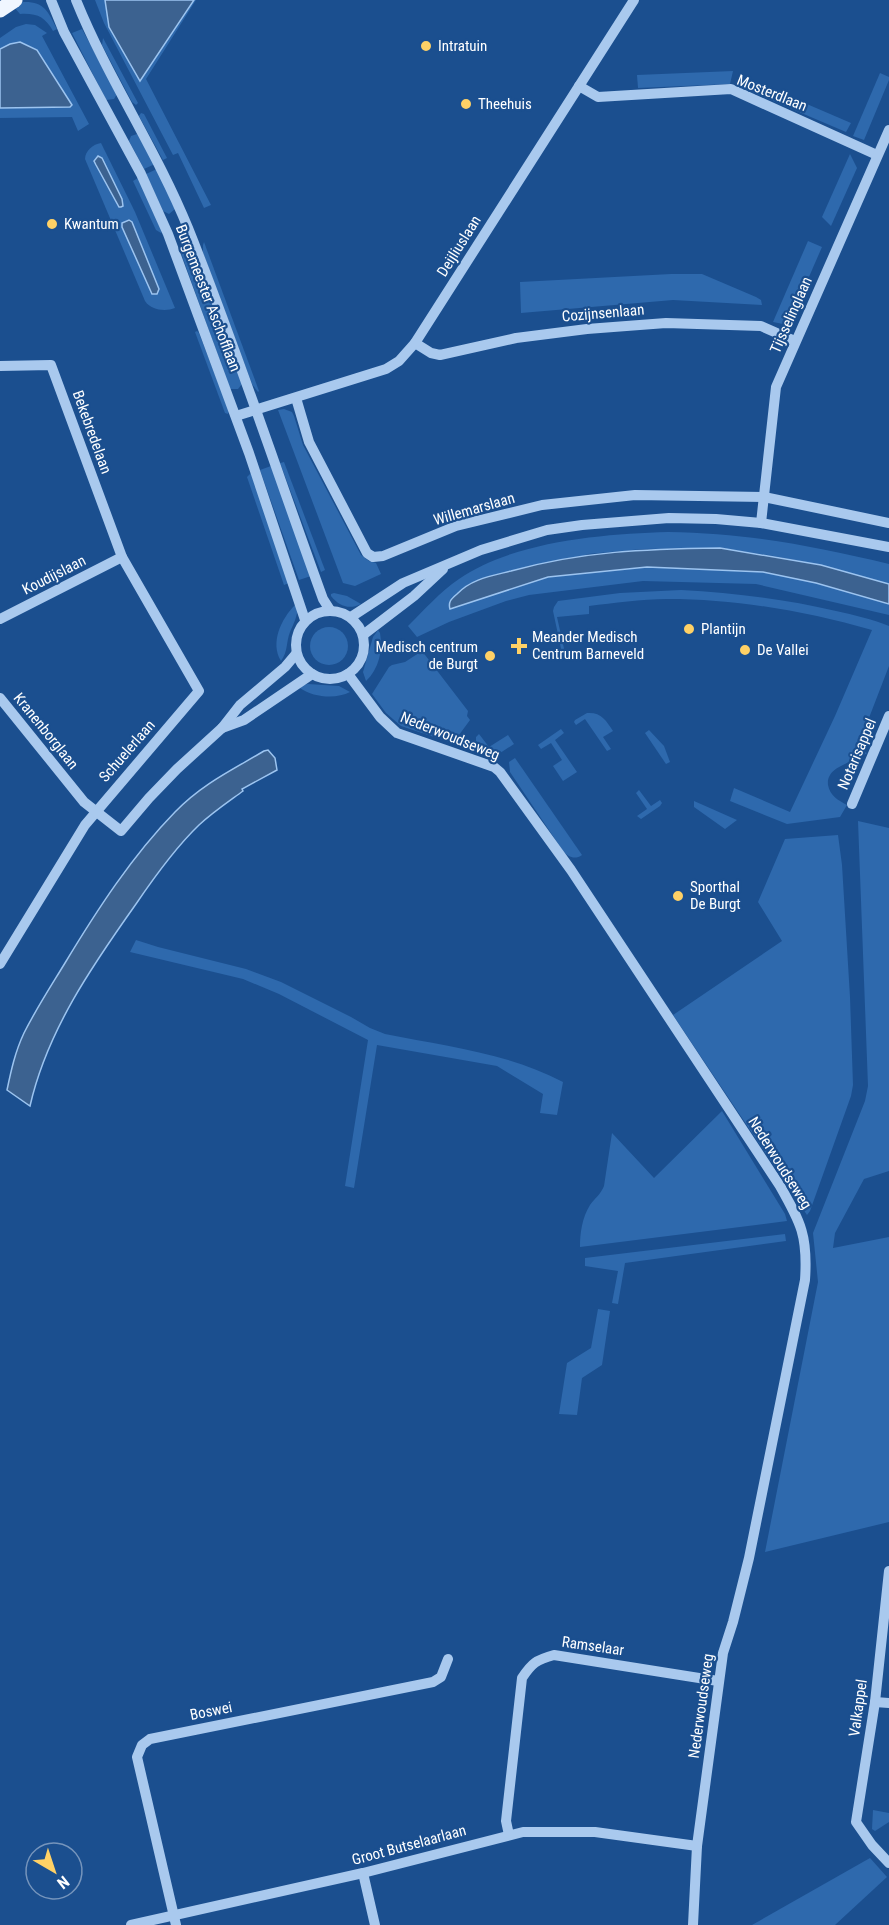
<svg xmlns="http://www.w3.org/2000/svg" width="889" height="1925" font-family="'Roboto Condensed',sans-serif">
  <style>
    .green { fill: #2e69ad }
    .water { fill: #3c6290; stroke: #9cc4f0; stroke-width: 1.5 }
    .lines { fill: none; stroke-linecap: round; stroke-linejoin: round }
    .minor { stroke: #a9c9ee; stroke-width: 10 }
    .major { stroke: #f0f6ff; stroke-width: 15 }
    .poi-dot { fill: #ffd166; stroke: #1b4f8f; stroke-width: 2 }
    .labels { text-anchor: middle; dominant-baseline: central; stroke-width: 4.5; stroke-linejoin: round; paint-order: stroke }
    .poi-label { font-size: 15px; fill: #fff; stroke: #1b4f8f; text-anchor: start }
    .street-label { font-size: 15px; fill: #fff; stroke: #1b4f8f }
  </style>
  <rect width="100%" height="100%" fill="#1b4f8f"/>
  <g class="green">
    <path d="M95 0H196L146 79 211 205 204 208 178 153 173 155 104 23Z"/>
    <path d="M22 2C44 1 48 11 57 29L53 31C45 17 37 13 20 14L14 7Z"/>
    <path d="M26 24 35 25 47 33 42 36 89 124 78 131 72 117 0 118V108L69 107 72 105 37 50 10 44 0 49V38L16 27Z"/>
    <path d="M82 29 117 94 114 99 106 100 72 33Z"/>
    <path d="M103 38 138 103 136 105 132 102 102 45Z"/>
    <path d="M733 71 730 84 638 88 637 75Z"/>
    <path d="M880 73 889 77V80L864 140 853 136Z"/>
    <path d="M746 78 851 123 846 132 745 89Z"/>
    <path d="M141 113 144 114 167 158 163 160 139 116Z"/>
    <path d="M137 134 155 164 144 169 129 141 131 136Z"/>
    <path d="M101 143 135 212 175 308C165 312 151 310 145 301L85 159C85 151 93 144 101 143Z"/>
    <path d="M850 154 857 168 831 226 822 217Z"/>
    <path d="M157 169 175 209 169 214 163 211 146 174Z"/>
    <path d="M138 178 162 232 161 233 156 230 133 181Z"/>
    <path d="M808 241 822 247 788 325 773 322Z"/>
    <path d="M204 242 259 391 258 392 252 384 203 253V245Z"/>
    <path d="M187 248 193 250 242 384 238 389H230L181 253Z"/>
    <path d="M671 274H702L756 297 761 300 762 305 673 300 521 313 520 282Z"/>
    <path d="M197 331 199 333 229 411 228 414 225 413 195 332Z"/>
    <path d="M284 409 292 412 294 416 303 445 361 555 369 561 376 563 381 574 355 586 343 583 278 410Z"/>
    <path d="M284 462 325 570 321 572 280 463Z"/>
    <path d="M271 466 311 576 299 580 260 470Z"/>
    <path d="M251 473 289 583 284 585 247 477Z"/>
    <path d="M668 532C747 533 813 546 889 564V584L821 565 768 555 720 548 643 549 588 554 449 608 548 577 647 567 763 572 816 583 889 604V615L756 584 643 581 529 595 506 601 449 622 417 637 408 626C424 610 440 592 459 579 514 541 603 534 668 532Z"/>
    <path d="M681 590C734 593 785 599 836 611 854 615 872 619 889 626V666L857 749 867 753C855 763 826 765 828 785 830 796 838 800 847 805L840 817 787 824 730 801 734 788 790 812 835 716 872 630C804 611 737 599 667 599 641 599 614 603 589 606V614L557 617 565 653H562L553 611 554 607 558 601 620 593Z"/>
    <path d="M334 593 347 596 361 604C349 610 339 606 331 596V594Z"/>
    <path d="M295 605 298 607C297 617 294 623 290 632 286 642 288 652 281 661 270 643 281 619 295 605Z"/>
    <circle cx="329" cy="646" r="19"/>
    <path d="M378 630 380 633C383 650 379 669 366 681L363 672 373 637Z"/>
    <path d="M422 651 468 711 467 716 470 720 459 735 449 742 401 726 386 713 372 694 389 667 392 665 405 662Z"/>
    <path d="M308 684 339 686 350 692C337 699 314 698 300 688L302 685Z"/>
    <path d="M587 713C601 712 606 720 613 731L603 737 611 749 607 751 585 719 576 725 574 722 575 720Z"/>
    <path d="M561 729 564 733 555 740 577 772 563 781 553 766 562 760 551 743 541 749 538 745Z"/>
    <path d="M649 730 664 746 670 762 666 764 645 733Z"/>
    <path d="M479 734 489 747 508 735 514 744 497 755 486 756 476 747V737Z"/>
    <path d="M515 758 582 855C575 860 568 857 563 851L510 772 509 762Z"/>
    <path d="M639 790 651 806 660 800 662 803 660 806 641 819 637 816 647 809 636 793Z"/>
    <path d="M694 801 737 820 725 829 694 807Z"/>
    <path d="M858 821 889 828V1171L864 1179 835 1233 833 1248 889 1237V1522L765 1552 818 1282 813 1233 865 1101 868 1086Z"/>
    <path d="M838 835 842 865 850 997 853 1085 851 1096 810 1211 807 1215 673 1015 782 941 758 902 785 839Z"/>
    <path d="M136 940 158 947 246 969 281 982 351 1017 370 1028 385 1034C445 1046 508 1053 563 1082L557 1115 540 1113 543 1094 497 1066 377 1045 354 1188 345 1186 368 1040 279 994 243 979 130 952Z"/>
    <path d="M722 1111 785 1214 787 1221 580 1247C580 1233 582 1218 590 1205 595 1198 601 1194 604 1186L612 1133 654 1178Z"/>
    <path d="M785 1234 786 1241 625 1263 618 1304 612 1303 618 1271 585 1266V1258Z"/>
    <path d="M598 1309 610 1311 602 1365 582 1378 577 1415 559 1414 567 1363 591 1348Z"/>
    <path d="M873 1810 889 1813V1822L875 1831 872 1829Z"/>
    <path d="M870 1858 887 1877 835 1925H752Z"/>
  </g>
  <g class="water">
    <path d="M105 0H194L140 81 109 27Z"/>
    <path d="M20 42 37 50 72 105 70 107 0 108V49L10 44Z"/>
    <path d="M98 156 102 158 122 199 123 206 121 207H119L96 165 94 161Z"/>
    <path d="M129 220 132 222 159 289 157 294H152L122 227V223Z"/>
    <path d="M720 548 821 565 889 584V604L816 583 763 572 647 567 548 577 450 609C448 602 451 599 457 594 471 579 491 576 511 571 583 551 646 549 720 548Z"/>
    <path d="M268 750 275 758 277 770 242 789 243 791C228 802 213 812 199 825 175 848 155 876 136 904 92 966 47 1031 30 1106L7 1090C11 1071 15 1052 24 1033 36 1009 51 986 65 963 97 910 132 856 175 812 202 784 232 770 264 751Z"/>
  </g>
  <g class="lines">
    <g class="minor">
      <path d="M51 0 64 32 141 174 168 234 249 453 305 620"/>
      <path d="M76 0C108 79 156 149 188 228 237 350 278 475 323 599L330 610"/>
      <path d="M579 86 598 97 731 89 877 155"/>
      <path d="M415 343 431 353 440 355 516 338 587 329 666 323 761 326 795 341"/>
      <path d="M0 366 51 365 122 557 199 691 85 825 0 964"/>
      <path d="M296 398 309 442 367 553 373 557 383 556 456 526 542 505 635 495 764 497 889 523"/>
      <path d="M236 416 386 369 399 361 415 343 634 0"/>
      <path d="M761 523 776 387 889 130"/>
      <circle cx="330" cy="645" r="34"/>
      <path d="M351 617 403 583 481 550 547 530 582 525 669 518 716 519 761 523 889 547"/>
      <path d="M0 619 122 557"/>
      <path d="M363 635 414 596 443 569"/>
      <path d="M348 674 380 717 397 733 494 767 500 772 571 870 780 1186C801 1223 808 1236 805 1280L749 1558 733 1622 723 1653 697 1846 693 1925"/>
      <path d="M0 698 84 802 121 831 149 798 177 769 222 728 240 705 285 667 296 654"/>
      <path d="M222 728 244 720 312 674"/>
      <path d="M852 804 889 716"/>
      <path d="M889 1571 875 1702 856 1822 872 1845 889 1863"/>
      <path d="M875 1702 889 1703"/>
      <path d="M509 1835 506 1821 522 1678C532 1663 536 1660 554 1655L718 1681"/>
      <path d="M363 1873 375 1925"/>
      <path d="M131 1925 363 1873 523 1832H595L697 1846"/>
      <path d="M176 1925 137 1757 142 1745 150 1739 433 1682 441 1677 448 1659"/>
    </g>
    <path class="major" d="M0 10 15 0"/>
  </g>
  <g class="poi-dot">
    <circle cx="426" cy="46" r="6"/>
    <circle cx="466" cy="104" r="6"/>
    <circle cx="52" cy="224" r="6"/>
    <circle cx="689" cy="629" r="6"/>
    <path d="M516 637h6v6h6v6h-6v6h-6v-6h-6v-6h6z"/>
    <circle cx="745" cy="650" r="6"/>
    <circle cx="490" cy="656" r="6"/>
    <circle cx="678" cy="896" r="6"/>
  </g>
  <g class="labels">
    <g class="poi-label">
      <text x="438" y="46">Intratuin</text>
      <text x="478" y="104">Theehuis</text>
      <text x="64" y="224">Kwantum</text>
      <text x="701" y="629">Plantijn</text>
      <text x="532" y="637">Meander Medisch<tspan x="532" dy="17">Centrum Barneveld</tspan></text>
      <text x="478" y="647" text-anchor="end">Medisch centrum<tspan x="478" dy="17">de Burgt</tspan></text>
      <text x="757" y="650">De Vallei</text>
      <text x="690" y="887">Sporthal<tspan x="690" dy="17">De Burgt</tspan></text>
    </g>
    <g class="street-label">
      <text transform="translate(772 93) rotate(22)">Mosterdlaan</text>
      <text transform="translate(459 246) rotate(-58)">Deijliuslaan</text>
      <text transform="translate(208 298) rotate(69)">Burgemeester Aschofflaan</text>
      <text transform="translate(603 313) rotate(-5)">Cozijnsenlaan</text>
      <text transform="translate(791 315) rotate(-66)">Tijsselinglaan</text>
      <text transform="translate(92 432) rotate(70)">Bekebredelaan</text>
      <text transform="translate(474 509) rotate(-16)">Willemarslaan</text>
      <text transform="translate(54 575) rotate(-27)">Koudijslaan</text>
      <text transform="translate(46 731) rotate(51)">Kranenborglaan</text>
      <text transform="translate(450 736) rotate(22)">Nederwoudseweg</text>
      <text transform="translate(127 751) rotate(-49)">Schuelerlaan</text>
      <text transform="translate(857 754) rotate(-67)">Notarisappel</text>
      <text transform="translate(780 1163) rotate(58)">Nederwoudseweg</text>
      <text transform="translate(593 1646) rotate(8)">Ramselaar</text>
      <text transform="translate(701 1706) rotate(-82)">Nederwoudseweg</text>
      <text transform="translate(858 1708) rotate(-82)">Valkappel</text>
      <text transform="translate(211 1711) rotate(-11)">Boswei</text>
      <text transform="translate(409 1845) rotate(-15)">Groot Butselaarlaan</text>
    </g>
  </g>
  <g transform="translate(54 1871) rotate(141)"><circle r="28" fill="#1b4f8f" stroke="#7695bc" stroke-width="1.5"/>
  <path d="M0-4.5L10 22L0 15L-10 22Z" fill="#ffd166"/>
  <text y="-9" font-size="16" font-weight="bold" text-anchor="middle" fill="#ffffff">N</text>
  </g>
</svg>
